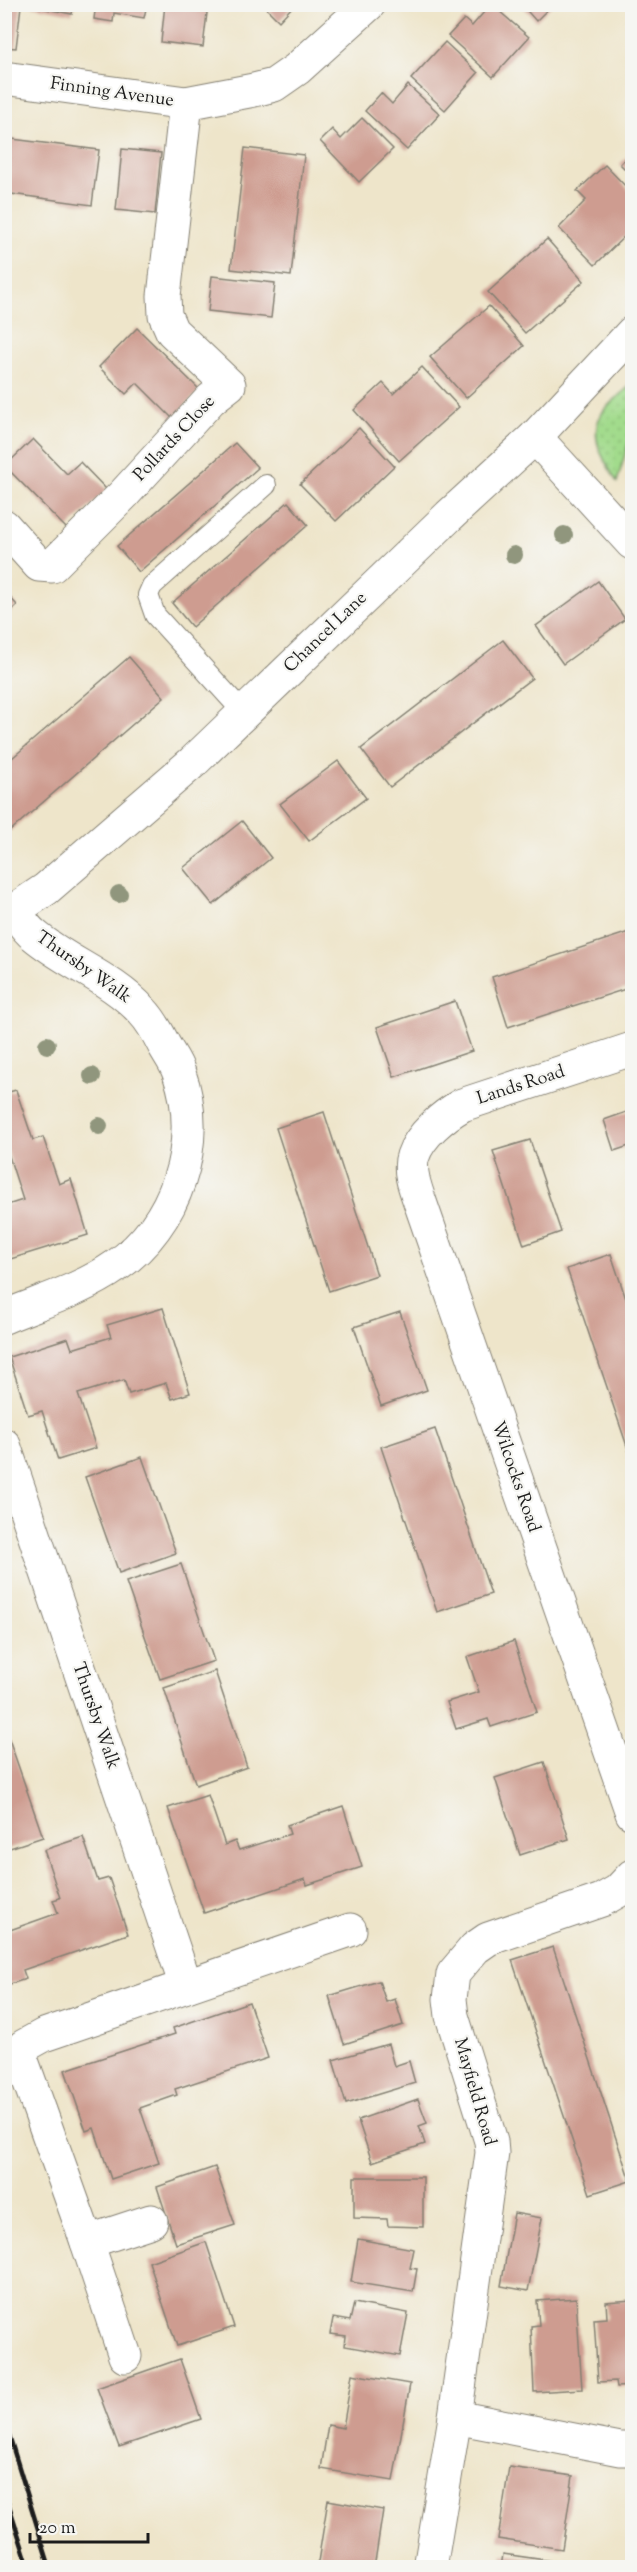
<svg xmlns="http://www.w3.org/2000/svg" width="637" height="2572" font-family="'Sorts Mill Goudy',serif">
  <style>
    .grass { fill: url(#grass-dots); stroke: #5f7c54; stroke-width: 1.5 }
    .building { fill: #ce9c90 }
    .lines { fill: none; stroke-linecap: round; stroke-linejoin: round }
    .lane-casing { stroke: #858073; stroke-width: 22 }
    .street-casing { stroke: #858073; stroke-width: 35 }
    .lane { stroke: #fff; stroke-width: 20 }
    .street { stroke: #fff; stroke-width: 33 }
    .rail { stroke: #1c1c1c; stroke-width: 4.5 }
    .tree { fill: #90967d }
    .labels { text-anchor: middle; dominant-baseline: central; stroke-width: 4.5; stroke-linejoin: round; paint-order: stroke }
    .street-label { font-size: 18px; fill: #1c1c1c; stroke: #f6f6f2 }
  </style>
  <defs>
    <pattern id="grass-dots" width="8" height="8" patternUnits="userSpaceOnUse" patternTransform="scale(1.5)"><rect width="8" height="8" fill="#a2db8c"/><path d="M2 2h.1M6 6h.1" fill="none" stroke="#8bbb78" stroke-width="1.8" stroke-linecap="round"/></pattern>
  </defs>
  <rect width="100%" height="100%" fill="#f6f6f2"/>
  <filter id="ink" filterUnits="userSpaceOnUse"><feTurbulence type="fractalNoise" baseFrequency=".0167" numOctaves="2"/><feDisplacementMap in="SourceGraphic" scale="12" xChannelSelector="R" yChannelSelector="G"/><feConvolveMatrix kernelMatrix="1 2 1 2 8 2 1 2 1" color-interpolation-filters="sRGB"/></filter>
  <filter id="wash" filterUnits="userSpaceOnUse"><feTurbulence type="fractalNoise" baseFrequency=".008" numOctaves="4" result="noise"/><feDisplacementMap in="SourceGraphic" scale="24" xChannelSelector="R" yChannelSelector="G"/><feGaussianBlur stdDeviation="1.35" result="paint"/><feColorMatrix in="noise" values="0 0 0 0 0 0 0 0 0 0 0 0 0 0 0 0 0 1.4 0 .05"/><feComposite in="paint" operator="in"/></filter>
  <g filter="url(#wash)">
    <rect width="100%" height="100%" fill="#eee5ca"/>
    <path class="grass" d="M632 384V431L617 482C605 462 588 438 601 415 607 404 623 393 632 384Z"/>
    <g id="blocks">
      <g class="building">
        <path d="M4 4 21 6 16 48 4 47Z"/>
        <path d="M21 4H74L72 14Z"/>
        <path d="M96 4H147L144 18 114 13 113 22 94 19Z"/>
        <path d="M165 4H208L203 47 161 42Z"/>
        <path d="M262 4H295L279 21Z"/>
        <path d="M491 4 529 37 493 77 448 36 464 19 472 26Z"/>
        <path d="M521 4H553L536 21Z"/>
        <path d="M445 42 478 73 445 110 411 79Z"/>
        <path d="M408 85 440 114 407 150 365 111 381 93 392 104Z"/>
        <path d="M362 118 393 149 359 182 320 141 332 129 341 139Z"/>
        <path d="M4 138 99 150 92 205 4 193Z"/>
        <path d="M245 148 304 155 291 276 231 269Z"/>
        <path d="M122 149 161 153 155 214 116 210Z"/>
        <path d="M632 152V176L620 164Z"/>
        <path d="M605 165 632 193V229L595 265 559 228 586 200 577 191Z"/>
        <path d="M547 239 584 281 525 333 488 292Z"/>
        <path d="M212 276 275 283 271 318 208 311Z"/>
        <path d="M489 306 524 346 466 398 430 357Z"/>
        <path d="M137 328 200 390 173 419 137 383 126 394 99 367Z"/>
        <path d="M422 367 459 407 399 461 354 410 383 383 393 394Z"/>
        <path d="M359 428 394 466 336 521 300 484Z"/>
        <path d="M33 439 67 474 80 462 107 490 67 529 5 466Z"/>
        <path d="M235 443 258 468 139 572 117 546Z"/>
        <path d="M288 502 308 525 192 627 172 603Z"/>
        <path d="M598 581 625 619 563 664 536 626Z"/>
        <path d="M5 592 17 605 5 617Z"/>
        <path d="M503 640 532 678 390 787 361 749Z"/>
        <path d="M129 657 164 697 10 831 4 825V765Z"/>
        <path d="M338 761 366 798 309 841 280 804Z"/>
        <path d="M242 821 271 858 213 905 183 868Z"/>
        <path d="M632 931V987L508 1027 492 977Z"/>
        <path d="M455 1001 472 1051 394 1077 377 1027Z"/>
        <path d="M4 1080 9 1092 16 1090 33 1140 43 1137 59 1184 71 1179 88 1235 4 1261V1206L23 1200 7 1150 4 1151Z"/>
        <path d="M632 1110V1145L614 1151 604 1120Z"/>
        <path d="M324 1112 377 1275 329 1291 276 1128Z"/>
        <path d="M530 1140 561 1232 524 1245 493 1151Z"/>
        <path d="M611 1254 632 1317V1461L567 1269Z"/>
        <path d="M163 1308 190 1393 172 1399 166 1383 129 1394 124 1380 78 1394 96 1448 58 1460 42 1411 28 1415 9 1357 68 1338 72 1349 111 1337 107 1325Z"/>
        <path d="M400 1312 427 1390 381 1406 354 1327Z"/>
        <path d="M435 1429 491 1594 437 1612 381 1447Z"/>
        <path d="M142 1457 176 1553 119 1573 85 1477Z"/>
        <path d="M181 1564 214 1661 160 1679 126 1582Z"/>
        <path d="M514 1641 537 1712 491 1727 488 1719 456 1729 447 1702 479 1692 467 1657Z"/>
        <path d="M215 1671 247 1767 196 1785 164 1688Z"/>
        <path d="M9 1739 43 1837 4 1850V1741Z"/>
        <path d="M544 1762 569 1839 520 1855 495 1778Z"/>
        <path d="M208 1795 225 1845 235 1841 239 1850 290 1834 287 1825 343 1806 362 1867 307 1885 305 1879 204 1913 168 1808Z"/>
        <path d="M83 1837 98 1881 109 1878 128 1934 23 1970 26 1979 4 1986V1915L10 1930 58 1913 53 1900 60 1898 44 1850Z"/>
        <path d="M553 1947 630 2181 590 2194 512 1960Z"/>
        <path d="M379 1981 386 2002 395 1999 403 2025 344 2044 329 1996Z"/>
        <path d="M249 2002 268 2058 175 2089 177 2095 140 2108 159 2163 111 2179 94 2128 86 2131 65 2070 175 2034 173 2028Z"/>
        <path d="M388 2044 394 2066 409 2061 415 2083 346 2104 333 2060Z"/>
        <path d="M418 2099 427 2123 419 2126 425 2144 372 2162 358 2120Z"/>
        <path d="M215 2167 235 2225 176 2244 157 2187Z"/>
        <path d="M354 2177H423V2227L388 2226 387 2219 354 2218Z"/>
        <path d="M514 2213 542 2218 528 2291 501 2286Z"/>
        <path d="M358 2239 414 2249 410 2268 417 2269 413 2292 351 2282Z"/>
        <path d="M206 2242 234 2327 177 2346 149 2262Z"/>
        <path d="M576 2298 582 2389 534 2392 531 2326 539 2325 537 2301Z"/>
        <path d="M632 2300V2386L617 2387 616 2381 598 2382 594 2319 607 2318 606 2302Z"/>
        <path d="M354 2303 408 2313 400 2356 345 2346 346 2336 330 2334 333 2318 350 2321Z"/>
        <path d="M180 2359 201 2419 119 2447 97 2388Z"/>
        <path d="M352 2374 410 2384 393 2481 321 2469 328 2425 343 2428Z"/>
        <path d="M509 2467 573 2476 562 2549 498 2539Z"/>
        <path d="M328 2500 383 2510 374 2568H317Z"/>
        <path d="M503 2554 552 2561 551 2568H501Z"/>
      </g>
    </g>
  </g>
  <g filter="url(#ink)">
    <use href="#blocks" fill-opacity="0" stroke="#858073" stroke-width="1.5"/>
    <g class="lines">
      <defs>
        <path id="lane" d="M243 712 155 615 148 595 152 586 266 485"/>
        <g id="street">
          <path d="M4 78 186 103 254 90 274 85 297 69 369 4"/>
          <path d="M535 437 632 543"/>
          <path d="M4 526 39 565 52 566 123 495 211 399 229 385 172 331 165 315 164 296 186 103"/>
          <path d="M4 917 46 889 193 762 449 516 535 437 632 333"/>
          <path d="M632 1049 462 1105C443 1116 420 1135 413 1156 408 1170 415 1188 420 1202L632 1813"/>
          <path d="M4 1317C42 1301 82 1290 116 1266 176 1225 204 1142 179 1073 176 1063 169 1054 164 1045 158 1033 151 1020 142 1011 112 978 67 963 34 935 26 929 20 919 14 911"/>
          <path d="M4 1445 186 1986"/>
          <path d="M87 2242 151 2221"/>
          <path d="M125 2356 87 2242 21 2058 24 2046 44 2035 350 1930"/>
          <path d="M455 2417 620 2449H632"/>
          <path d="M430 2568 455 2417 492 2153 491 2141 452 2016 450 1999 453 1974 475 1948 488 1939 602 1900 618 1891 632 1876"/>
        </g>
      </defs>
      <use href="#lane" class="lane-casing"/>
      <use href="#street" class="street-casing"/>
      <use href="#lane" class="lane"/>
      <use href="#street" class="street"/>
      <g class="rail">
        <path d="M4 2419 50 2568"/>
        <path d="M4 2490 29 2568"/>
      </g>
    </g>
    <g class="tree">
      <circle cx="564" cy="535" r="9"/>
      <circle cx="514" cy="555" r="9"/>
      <circle cx="119" cy="894" r="9"/>
      <circle cx="47" cy="1045" r="9"/>
      <circle cx="92" cy="1076" r="9"/>
      <circle cx="99" cy="1126" r="9"/>
    </g>
  </g>
  <g class="labels">
    <g class="street-label">
      <text transform="translate(112 93) rotate(8)">Finning Avenue</text>
      <text transform="translate(175 439) rotate(-47)">Pollards Close</text>
      <text transform="translate(326 633) rotate(-44)">Chancel Lane</text>
      <text transform="translate(83 968) rotate(35)">Thursby Walk</text>
      <text transform="translate(521 1086) rotate(-18)">Lands Road</text>
      <text transform="translate(515 1477) rotate(71)">Wilcocks Road</text>
      <text transform="translate(95 1716) rotate(71)">Thursby Walk</text>
      <text transform="translate(474 2092) rotate(74)">Mayfield Road</text>
    </g>
  </g>
  <rect width="637" height="2572" fill="none" stroke="#f6f6f2" stroke-width="24"/>
  <path d="M30 2533v9h118v-9" fill="none" stroke="#1c1c1c" stroke-width="3"/>
  <text x="39" y="2533" font-size="18" fill="#1c1c1c" stroke="#f6f6f2" stroke-width="4.5" paint-order="stroke">20 m</text>
</svg>
